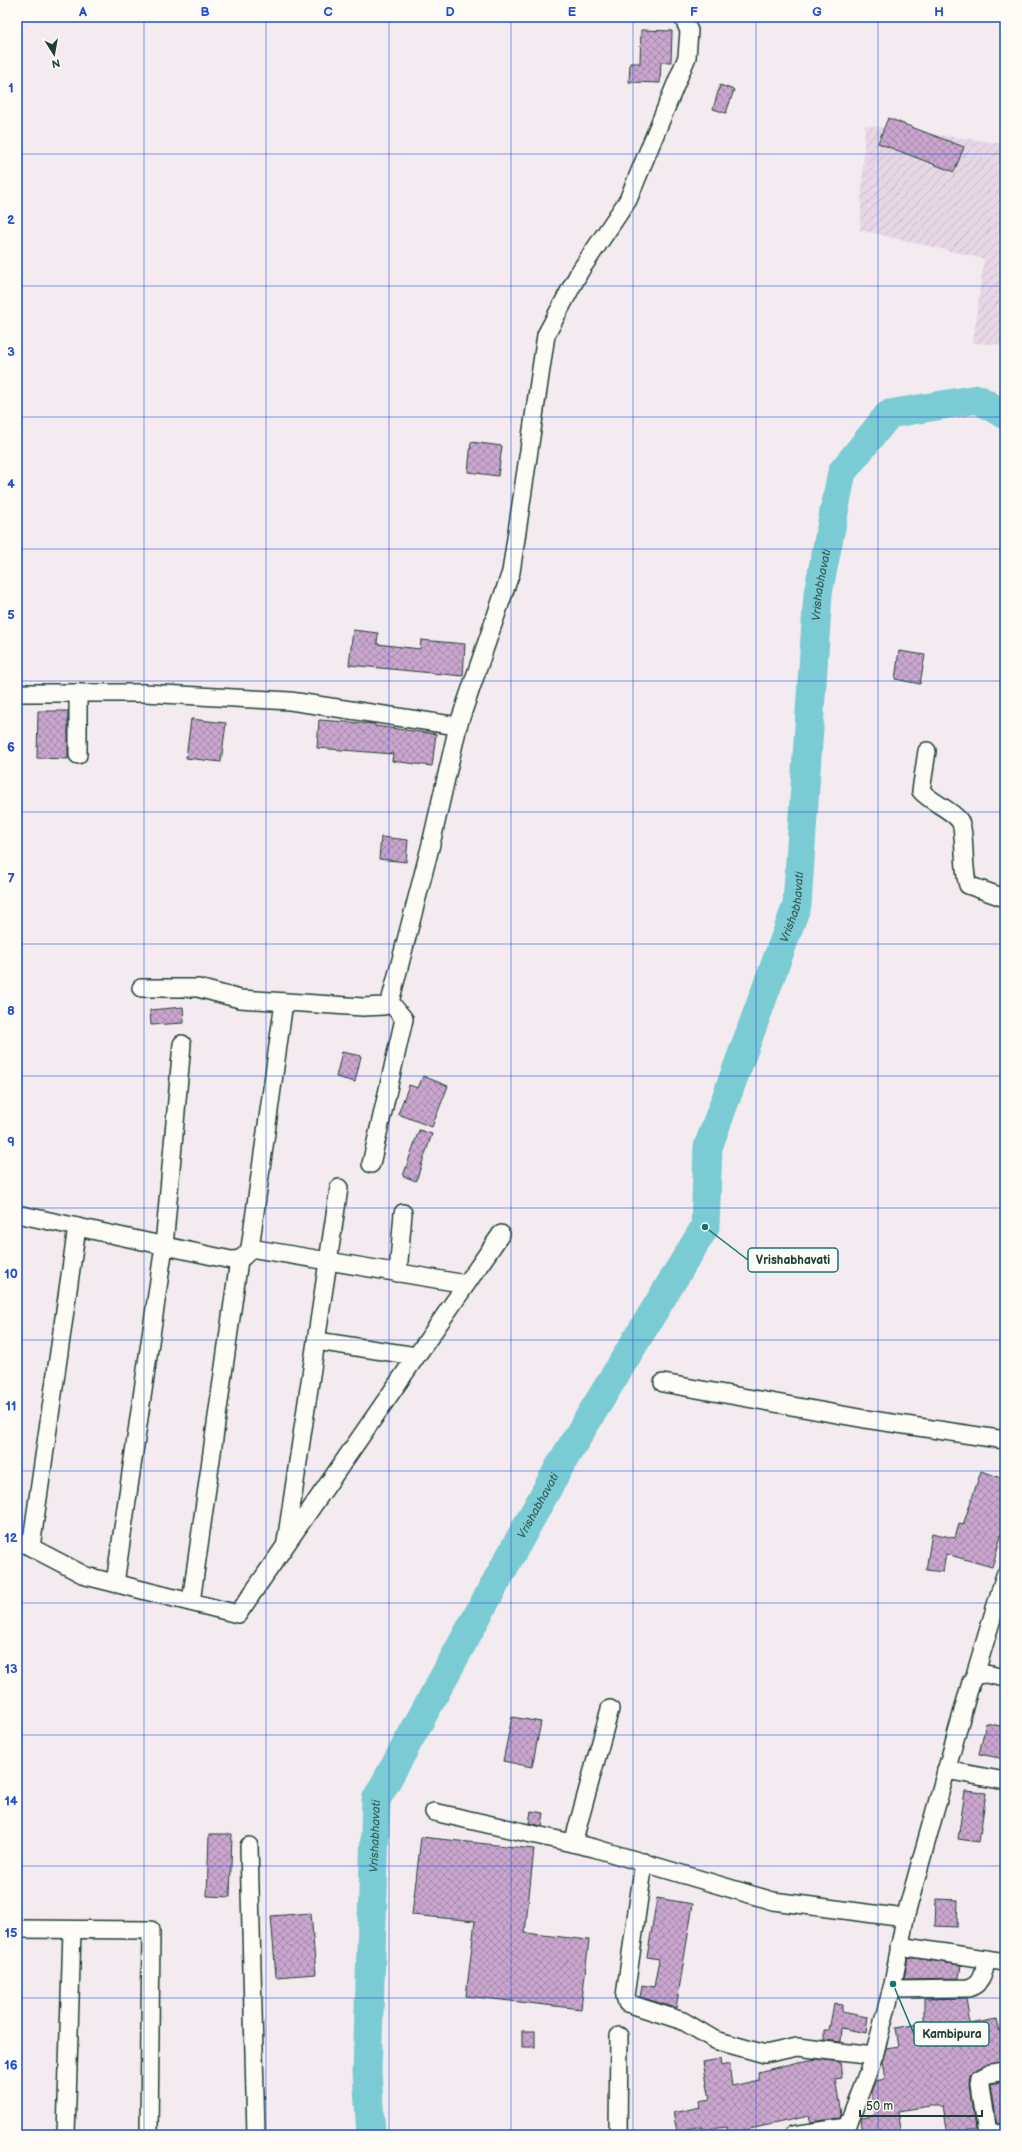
<svg xmlns="http://www.w3.org/2000/svg" width="1022" height="2152" font-family="'Balsamiq Sans',sans-serif">
  <style>
    .industrial { fill: url(#industrial-furrows) }
    .lines { fill: none; stroke-linecap: round; stroke-linejoin: round }
    .river { stroke: #7acbd3; stroke-width: 29 }
    .building { fill: url(#building-cross-hatch); stroke: #1f3d34 }
    .minor-casing { stroke: #1f3d34; stroke-width: 20 }
    .minor { stroke: #fdfcf7; stroke-width: 17 }
    .grid { fill: none; stroke: #1d4ed8; stroke-width: 1; stroke-opacity: 0.55 }
    .labels { text-anchor: middle; dominant-baseline: central; stroke-width: 4; stroke-linejoin: round; paint-order: stroke }
    .water-label { font-size: 12px; font-style: italic; fill: #36605c; stroke: #fdfcf7 }
    .leader { fill: none; stroke: #0f766e; stroke-width: 1.5 }
    .callout-dot { fill: #0f766e; stroke: #fdfcf7; stroke-width: 1.5 }
    .callout { fill: #fdfcf7; stroke: #0f766e; stroke-width: 1.5 }
    .callout-label { font-size: 12px; text-anchor: middle; font-weight: bold; fill: #1f3d34 }
    .neatline { fill: none; stroke: #1d4ed8; stroke-width: 1.5 }
    .grid-label { font-size: 13px; text-anchor: middle; font-weight: bold; fill: #1d4ed8 }
  </style>
  <defs>
    <pattern id="industrial-furrows" width="10" height="10" patternUnits="userSpaceOnUse"><rect width="10" height="10" fill="#e7d6e5"/><path d="M-1 1l2-2M0 10L10 0M9 11l2-2" fill="none" stroke="#c6b9c5"/></pattern>
    <pattern id="building-cross-hatch" width="8" height="8" patternUnits="userSpaceOnUse"><rect width="8" height="8" fill="#caa6cf"/><path d="M0 0l8 8M0 8l8-8" fill="none" stroke="#a388a9"/></pattern>
  </defs>
  <rect width="100%" height="100%" fill="#f3ebef"/>
  <filter id="ink" filterUnits="userSpaceOnUse"><feTurbulence type="fractalNoise" baseFrequency=".025" numOctaves="2"/><feDisplacementMap in="SourceGraphic" scale="8" xChannelSelector="R" yChannelSelector="G"/><feConvolveMatrix kernelMatrix="1 2 1 2 8 2 1 2 1" color-interpolation-filters="sRGB"/></filter>
  <g filter="url(#ink)">
    <path class="industrial" d="M865 125 1005 144V345L973 343 984 259 860 230Z"/>
    <g class="lines">
      <path class="river" id="s1" d="M371 2135 367 2072 376 1800 562 1462 705 1227 708 1147 797 905 818 593 842 472 889 414 978 399 1005 415"/>
    </g>
    <g class="building">
      <path d="M641 30 672 31 671 62H661L660 83 629 82 630 63H640Z"/>
      <path d="M720 85 734 90 726 113 713 109Z"/>
      <path d="M888 118 964 147 954 172 878 143Z"/>
      <path d="M471 442 502 446 498 476 468 472Z"/>
      <path d="M353 630 378 633 377 644 420 649 421 640 465 644 463 676 349 665Z"/>
      <path d="M899 651 925 655 920 684 895 679Z"/>
      <path d="M38 711H68V759L37 758Z"/>
      <path d="M191 719 226 723 221 762 186 758Z"/>
      <path d="M319 720 375 724V726L436 734 432 766 392 761 393 754 317 748Z"/>
      <path d="M381 837 408 840 406 862 379 859Z"/>
      <path d="M183 1007 184 1023 151 1025 150 1010Z"/>
      <path d="M342 1052 361 1056 355 1082 336 1077Z"/>
      <path d="M423 1076 448 1086 432 1127 398 1114 409 1085 418 1088Z"/>
      <path d="M419 1130 432 1134 416 1181 403 1176Z"/>
      <path d="M981 1471 1005 1479V1523L992 1567 946 1554 943 1572 926 1570 932 1533 955 1538 959 1524 963 1525Z"/>
      <path d="M512 1717 541 1722 532 1767 503 1761Z"/>
      <path d="M986 1723 1005 1727V1759L979 1754Z"/>
      <path d="M965 1791 986 1793 979 1842 958 1839Z"/>
      <path d="M531 1811 544 1813 542 1826 529 1823Z"/>
      <path d="M209 1834H232L230 1897 207 1896Z"/>
      <path d="M421 1837 534 1849 525 1933 589 1940 581 2009 466 1996 475 1921 412 1915Z"/>
      <path d="M657 1898 693 1904 676 2008 640 1997 642 1985 654 1987 659 1959 647 1957Z"/>
      <path d="M936 1899 958 1900 957 1927 935 1926Z"/>
      <path d="M311 1913 316 1974 276 1977 271 1916Z"/>
      <path d="M908 1957 961 1965 959 1978 904 1979Z"/>
      <path d="M966 1998 970 2024 997 2019 1003 2046 999 2047 1001 2062 983 2065 973 2071 971 2075 970 2085 976 2129 948 2134 943 2106H930L898 2111 902 2135H863L861 2117 875 2115 871 2092 875 2081 885 2079 882 2062 886 2048 899 2046 896 2028 924 2023V1999Z"/>
      <path d="M834 2004 842 2005V2012L868 2017 866 2033 841 2028 840 2042 824 2040V2030H829Z"/>
      <rect x="522" y="2031" width="13" height="16"/>
      <path d="M720 2059 721 2066 729 2064 732 2086 759 2080 758 2072 798 2062 817 2059 840 2062 842 2078 835 2079 841 2114 840 2118 811 2122 809 2116 727 2134 726 2127 702 2130V2126L677 2131 673 2113 700 2107 699 2101 710 2099 703 2062Z"/>
      <path d="M1005 2081V2123L996 2124 990 2084Z"/>
    </g>
    <g class="lines">
      <defs>
        <g id="minor">
          <path d="M17 693H145L290 701 458 726"/>
          <path d="M78 693V755"/>
          <path d="M927 751 921 791C932 803 949 808 959 820 966 828 962 869 968 885L1005 898"/>
          <path d="M141 988H198L240 999 363 1007 384 1006 390 1002 431 844 458 726 511 572 546 335 580 271 628 200 687 57 689 31 683 17"/>
          <path d="M371 1164 404 1019 390 1002"/>
          <path d="M17 1214 231 1260C241 1260 245 1257 250 1248L284 1002"/>
          <path d="M250 1248 466 1284"/>
          <path d="M398 1273 403 1213"/>
          <path d="M317 1341 416 1356"/>
          <path d="M663 1383 865 1419 1005 1440"/>
          <path d="M17 1540 86 1576 238 1614 501 1234"/>
          <path d="M286 1542 339 1188"/>
          <path d="M31 1547 77 1227"/>
          <path d="M115 1583 164 1246 182 1044"/>
          <path d="M191 1602 239 1260"/>
          <path d="M975 1675 986 1674 1005 1678"/>
          <path d="M946 1770 1005 1781"/>
          <path d="M434 1812 594 1848 773 1901 905 1918"/>
          <path d="M573 1843 610 1709"/>
          <path d="M249 1846 256 2135"/>
          <path d="M644 1862 625 1996 627 2003 683 2021 715 2040 765 2054 797 2047 874 2056"/>
          <path d="M17 1929 151 1930 149 2135"/>
          <path d="M899 1946 1005 1962"/>
          <path d="M892 1989 968 1988C983 1984 983 1973 987 1959"/>
          <path d="M66 2135 72 1930"/>
          <path d="M618 2135 619 2036"/>
          <path d="M793 2135 847 2127"/>
          <path d="M848 2135 847 2127 874 2056 893 1984 905 1918 971 1682 975 1675 1005 1575"/>
          <path d="M985 2135 1005 2133"/>
          <path d="M987 2135 980 2084 981 2077 987 2074 1005 2071"/>
        </g>
      </defs>
      <use href="#minor" class="minor-casing"/>
      <use href="#minor" class="minor"/>
    </g>
  </g>
  <path class="grid" d="M144 17V2135M266 17V2135M389 17V2135M511 17V2135M633 17V2135M756 17V2135M878 17V2135M17 154H1005M17 286H1005M17 417H1005M17 549H1005M17 681H1005M17 812H1005M17 944H1005M17 1076H1005M17 1208H1005M17 1340H1005M17 1471H1005M17 1603H1005M17 1735H1005M17 1866H1005M17 1998H1005"/>
  <g class="labels">
    <g class="water-label">
      <text stroke="none"><textPath href="#s1" startOffset="1655">Vrishabhavati</textPath></text>
      <text stroke="none"><textPath href="#s1" startOffset="1331">Vrishabhavati</textPath></text>
      <text stroke="none"><textPath href="#s1" startOffset="671">Vrishabhavati</textPath></text>
      <text stroke="none"><textPath href="#s1" startOffset="299">Vrishabhavati</textPath></text>
    </g>
  </g>
  <path class="leader" d="M705 1227L748 1260M893 1984L914 2034"/>
  <g class="callout-dot">
    <circle cx="705" cy="1227" r="4"/>
    <circle cx="893" cy="1984" r="4"/>
  </g>
  <g class="callout">
    <rect x="748" y="1248" width="90" height="24" rx="4"/>
    <rect x="914" y="2022" width="75" height="24" rx="4"/>
  </g>
  <g class="callout-label">
    <text x="793" y="1264">Vrishabhavati</text>
    <text x="952" y="2038">Kambipura</text>
  </g>
  <rect width="1022" height="2152" fill="none" stroke="#fdfcf7" stroke-width="44"/>
  <g transform="translate(54 54) rotate(169)" stroke="#fdfcf7" stroke-width="3" paint-order="stroke">
  <path d="M0-3L7 15L0 10L-7 15Z" fill="#1f3d34"/>
  <text y="-6" font-size="11" font-weight="bold" text-anchor="middle" fill="#1f3d34">N</text>
  </g>
  <path d="M860 2110v6h122v-6" fill="none" stroke="#1f3d34" stroke-width="2"/>
  <text x="866" y="2110" font-size="12" fill="#1f3d34" stroke="#fdfcf7" stroke-width="3" paint-order="stroke">50 m</text>
  <rect x="22" y="22" width="978" height="2108" class="neatline"/>
  <g class="grid-label">
    <text x="83" y="16">A</text>
    <text x="205" y="16">B</text>
    <text x="328" y="16">C</text>
    <text x="450" y="16">D</text>
    <text x="572" y="16">E</text>
    <text x="694" y="16">F</text>
    <text x="817" y="16">G</text>
    <text x="939" y="16">H</text>
    <text x="11" y="92">1</text>
    <text x="11" y="224">2</text>
    <text x="11" y="356">3</text>
    <text x="11" y="488">4</text>
    <text x="11" y="619">5</text>
    <text x="11" y="751">6</text>
    <text x="11" y="883">7</text>
    <text x="11" y="1015">8</text>
    <text x="11" y="1146">9</text>
    <text x="11" y="1278">10</text>
    <text x="11" y="1410">11</text>
    <text x="11" y="1542">12</text>
    <text x="11" y="1673">13</text>
    <text x="11" y="1805">14</text>
    <text x="11" y="1937">15</text>
    <text x="11" y="2069">16</text>
  </g>
</svg>
